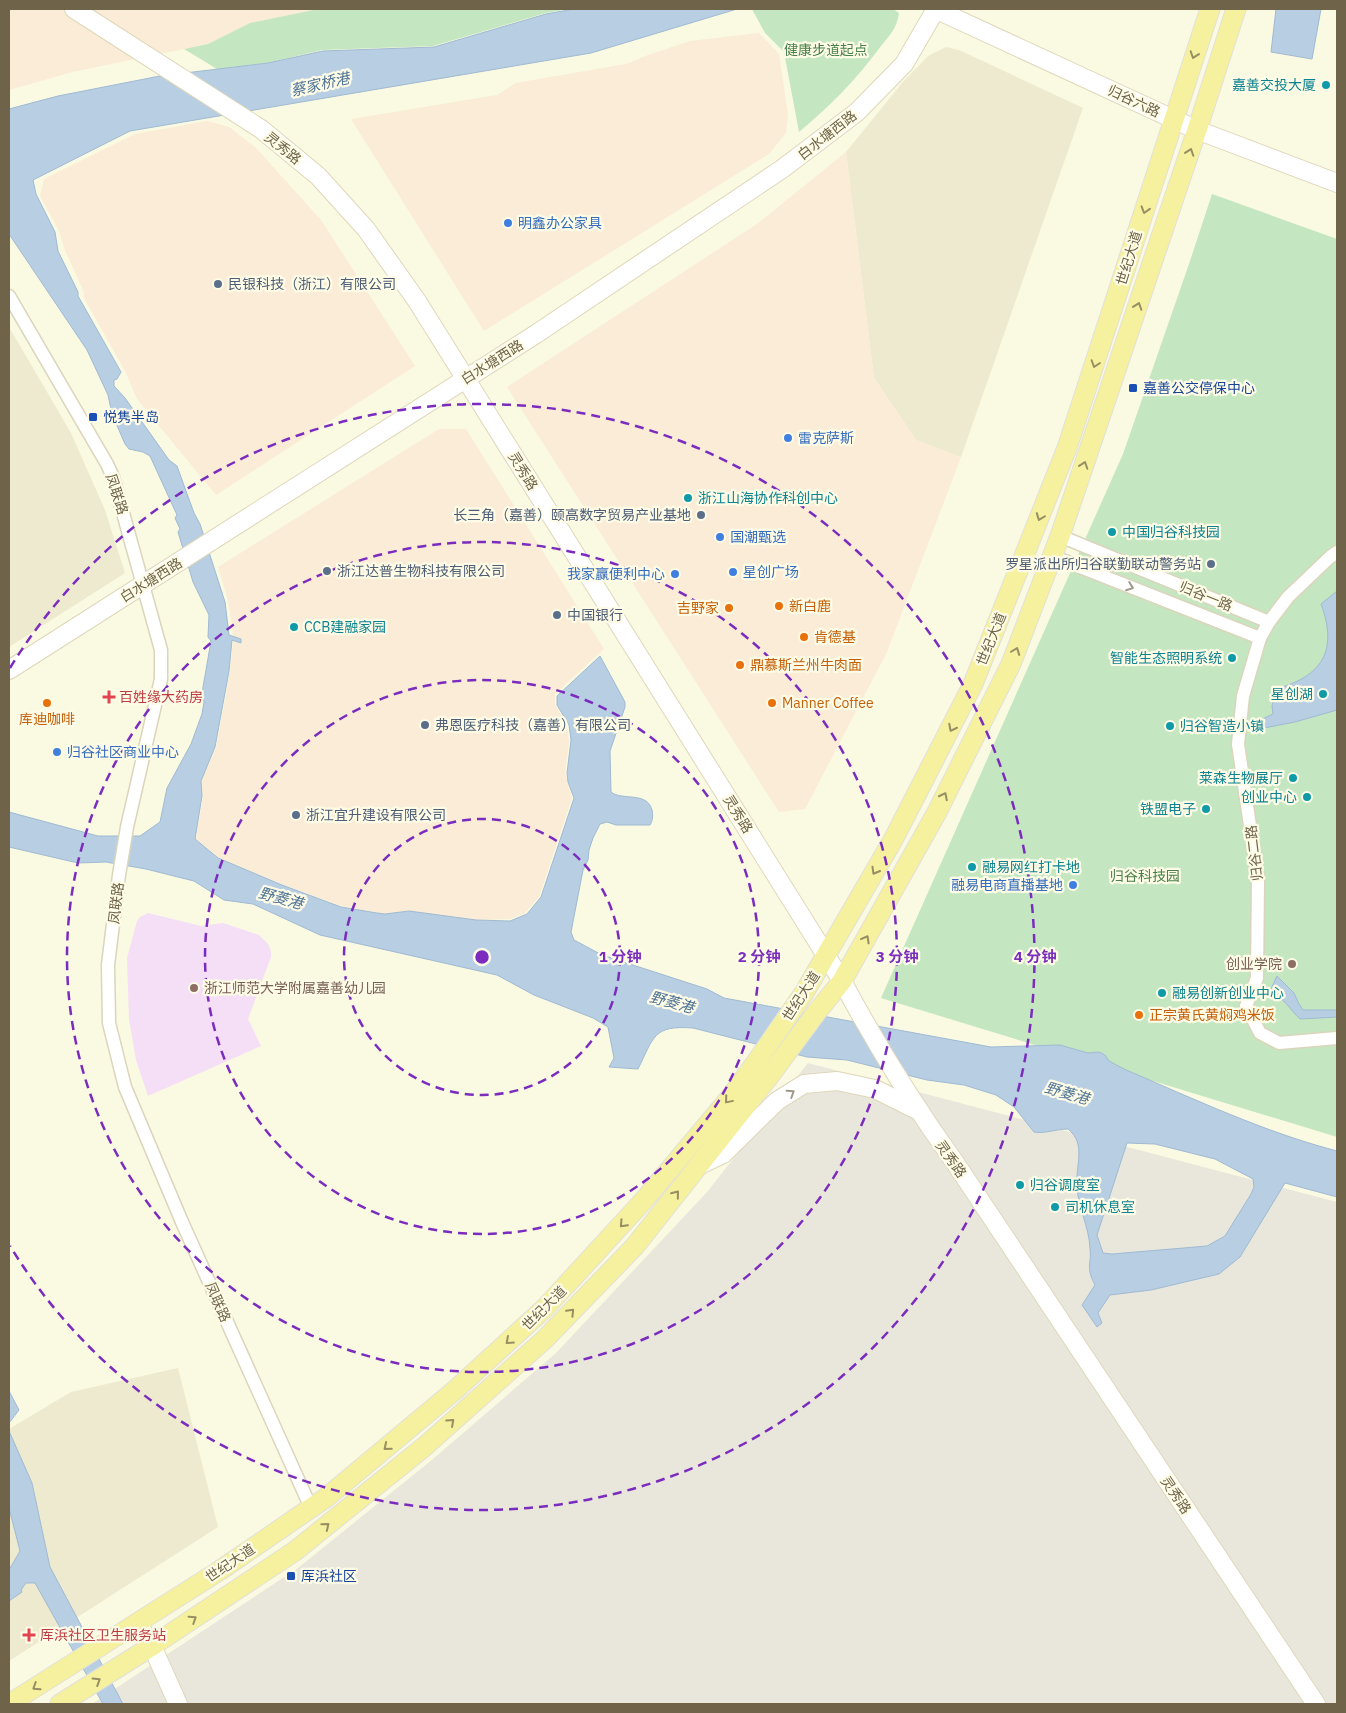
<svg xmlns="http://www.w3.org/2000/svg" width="1346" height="1713" font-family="'IBM Plex Sans','Noto Sans SC',sans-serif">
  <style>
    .residential { fill: #eeeacf }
    .commercial { fill: #faecd6 }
    .industrial { fill: #e9e7dc }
    .education { fill: #f5dff6 }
    .green { fill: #c4e6c1 }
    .water { fill: #b8cee2; stroke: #9fbad3; fill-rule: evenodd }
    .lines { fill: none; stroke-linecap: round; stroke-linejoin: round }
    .street-casing { stroke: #dbd5bc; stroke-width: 15 }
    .secondary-casing { stroke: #dfd7ba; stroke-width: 20 }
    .primary-casing { stroke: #e2e0db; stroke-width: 21 }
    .street { stroke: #fff; stroke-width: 12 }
    .secondary { stroke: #fff; stroke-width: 18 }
    .primary { stroke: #f5f19e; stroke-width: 19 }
    .oneway { stroke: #978e63 }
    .oneway2 { stroke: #a19a89 }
    .ring { fill: none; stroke: #7b2cbf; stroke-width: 2.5; stroke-dasharray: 9 6 }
    .culture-dot { fill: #0f9aa8; stroke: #fefce7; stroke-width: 2 }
    .shop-dot { fill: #3f7fe0; stroke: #fefce7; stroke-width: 2 }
    .service-dot { fill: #5c6f8a; stroke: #fefce7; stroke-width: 2 }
    .transit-dot { fill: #1a4fb4; stroke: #fefce7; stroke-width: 2 }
    .food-dot { fill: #e8710a; stroke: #fefce7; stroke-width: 2 }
    .health-dot { fill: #e0444e; stroke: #fefce7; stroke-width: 2 }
    .education-dot { fill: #8d6e63; stroke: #fefce7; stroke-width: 2 }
    .labels { text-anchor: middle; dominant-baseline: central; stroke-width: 4.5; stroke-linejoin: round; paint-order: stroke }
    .park-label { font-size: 14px; fill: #49804b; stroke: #fefce7 }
    .culture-label { font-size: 14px; fill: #0d838f; stroke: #fefce7; text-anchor: start }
    .street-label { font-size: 14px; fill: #6f644a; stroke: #fefce7 }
    .shop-label { font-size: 14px; fill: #366cbe; stroke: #fefce7; text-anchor: start }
    .service-label { font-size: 14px; fill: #4e5e75; stroke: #fefce7; text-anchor: start }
    .transit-label { font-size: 14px; fill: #164399; stroke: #fefce7; text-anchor: start }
    .food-label { font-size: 14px; fill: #c56008; stroke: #fefce7; text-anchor: start }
    .health-label { font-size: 14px; fill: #be3a42; stroke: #fefce7; text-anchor: start }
    .education-label { font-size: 14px; fill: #785e54; stroke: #fefce7; text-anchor: end }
    .water-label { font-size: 15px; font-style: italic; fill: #4f7396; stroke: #fefce7 }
    .centre { fill: #7b2cbf; stroke: #fefce7; stroke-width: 2.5 }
    .ring-label { font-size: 15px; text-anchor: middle; font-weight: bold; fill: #7b2cbf; stroke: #fefce7; stroke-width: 4.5; stroke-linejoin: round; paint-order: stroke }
  </style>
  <rect width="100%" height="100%" fill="#faf9e2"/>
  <g class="residential">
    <path d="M946 47 959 50 1083 108 961 457 916 440 874 378 846 152 902 83 928 56Z"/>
    <path d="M9 327 71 433 105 510 125 573 9 647Z"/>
    <path d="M178 1368 218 1527 9 1661V1429L71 1392Z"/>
  </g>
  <g class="commercial">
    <path d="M9 9H318L250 23 208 44 72 72 9 90Z"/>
    <path d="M759 33 779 54 788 115 786 133 769 154 484 331 351 119 497 95 516 83 626 64 648 55 690 41Z"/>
    <path d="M207 121 229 127 256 148 321 220 415 366 216 495 137 399 125 371 84 298V292L64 248 59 231 40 196 44 179 135 134Z"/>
    <path d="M846 152 874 378 916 440 961 457 887 652 805 809 779 812 507 387 757 224Z"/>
    <path d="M439 429H466L604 649 555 694V704L567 727 569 742 565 773 572 798 539 897 525 913 510 919 476 920 409 911 385 914 341 906 282 884 218 858 196 839 203 797 201 781 216 748 230 672 233 643 232 625 228 600 218 567Z"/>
  </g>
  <path class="industrial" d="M808 1063 1337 1202V1704H92L298 1568 433 1459 556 1353 708 1191Z"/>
  <path class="education" d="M148 913 201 926 223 923 259 935 268 944 271 951V957L248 1019 261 1046 148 1096 136 1060 129 1020 127 958 137 921 140 917Z"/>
  <g class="green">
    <path d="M318 9H568L546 13 433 46 322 50 267 63 217 69 184 49 208 44 250 23Z"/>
    <path d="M752 9H893L899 13C897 28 890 35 881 46 856 80 831 105 799 132L784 52 765 33Z"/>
    <path d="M1212 194 1337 239V1137L881 998 1123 454 1189 264Z"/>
  </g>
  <g class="water">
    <path d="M574 9H737L591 53 130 131 33 180 36 194 55 232 58 251 78 292V296L121 372 117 379 114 380V386L125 398 169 460 177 466 194 513 200 524 225 602 229 635 241 639V643L232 640 229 671 215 747 201 781 202 796 195 839 218 858 282 885 341 907 377 913 385 914 409 911 476 920 510 921 527 914 541 897 574 798 568 782 567 773 571 740 569 725 557 705V696L600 656 625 702V707L610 751 611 792C622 801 647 791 652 810 653 816 653 820 650 825H616L607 822 600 824 593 838 589 850 588 860 583 870 571 932 574 940 602 955 707 989 724 998 991 1047 1060 1045 1088 1053 1099 1052 1105 1055 1109 1061 1124 1069C1194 1099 1264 1132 1337 1151V1197L1285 1183 1240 1257 1219 1274 1151 1290 1110 1295 1098 1313 1102 1323 1097 1327 1082 1305 1095 1285C1085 1266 1092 1265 1090 1248 1089 1227 1078 1207 1077 1187 1075 1166 1087 1144 1068 1129 1056 1129 1045 1134 1034 1132L1014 1107 996 1095 964 1085 927 1080 847 1060 807 1057 693 1028C653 1025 654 1037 638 1069L609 1067 614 1058 608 1027 593 1018 534 995 497 975 320 935 253 904 224 900 194 881 146 869 106 862 78 863 9 847V812L98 836H140L160 822 167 788 191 744 202 714 204 702 202 693 211 641 208 637 209 615 193 582 178 532 180 529 175 518 177 515 150 456 143 452 129 449 125 444 112 414 108 395 87 350 9 234V109L58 96 160 76 268 63 323 51 434 47 546 14ZM1127 1143 1155 1144 1215 1159 1253 1179 1254 1187 1251 1194 1225 1236 1207 1246 1112 1254 1103 1253 1097 1235Z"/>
    <path d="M1276 9H1321L1312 59 1271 52Z"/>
    <path d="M1337 591V710L1295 722 1259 729 1256 722 1273 714 1272 706 1276 689C1323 676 1338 650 1321 604Z"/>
    <path d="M1277 976 1294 993 1299 1004 1303 1010H1337V1017L1300 1019C1291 1011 1284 997 1271 993V989Z"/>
    <path d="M9 1391 19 1410 9 1423Z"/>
    <path d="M9 1431 32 1483 50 1567 123 1704H103L35 1583H26L21 1590 22 1592 9 1601V1570L20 1551 9 1508Z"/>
  </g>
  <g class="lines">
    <defs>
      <g id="street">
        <path d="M9 296 107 464 113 477 161 650V679L127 827 119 875 108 965 109 1023 125 1087 182 1222 311 1508"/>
        <path d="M1060 536 1269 622"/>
        <path d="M1337 552 1330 557 1288 597 1269 622 1260 638 1243 696 1238 744 1258 880 1257 978 1246 1006 1260 1033 1279 1043 1337 1038"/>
        <path d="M1052 556 1260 638"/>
      </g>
      <g id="secondary">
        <path d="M74 9 261 129 318 176 366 229 417 301 842 981C876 1044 914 1106 956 1164L1316 1704"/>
        <path d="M935 9 1197 130 1337 183"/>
        <path d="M9 670 536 334 782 169 857 112 904 64 936 9"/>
        <path d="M698 1166 723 1154 777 1101 804 1084 837 1081 875 1089 919 1111"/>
        <path d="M137 1623 152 1646 178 1704"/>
      </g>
      <g id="primary">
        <path d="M9 1704 219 1571 327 1497 454 1391 545 1308 645 1199 733 1094 757 1061 804 993 893 840 973 684 1067 448 1210 9"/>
        <path d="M60 1704 152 1646 295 1551 424 1447 545 1339 635 1246 771 1074 816 1013 842 981 936 814 1011 664 1060 536 1197 130 1236 9"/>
      </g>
    </defs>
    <use href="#street" class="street-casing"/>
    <use href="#secondary" class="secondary-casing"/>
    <use href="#primary" class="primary-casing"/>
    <use href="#street" class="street"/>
    <use href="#secondary" class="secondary"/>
    <use href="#primary" class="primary"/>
  </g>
  <defs><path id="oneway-chevron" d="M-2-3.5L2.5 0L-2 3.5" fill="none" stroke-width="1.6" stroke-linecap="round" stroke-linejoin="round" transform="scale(1.25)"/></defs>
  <g class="oneway">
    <use href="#oneway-chevron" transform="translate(1194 55) rotate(109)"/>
    <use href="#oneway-chevron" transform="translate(1190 152) rotate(-71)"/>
    <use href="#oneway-chevron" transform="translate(1145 210) rotate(107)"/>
    <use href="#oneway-chevron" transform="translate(1138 306) rotate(-71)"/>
    <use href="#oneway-chevron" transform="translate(1095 364) rotate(108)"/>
    <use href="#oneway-chevron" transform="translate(1084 465) rotate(-71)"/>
    <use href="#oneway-chevron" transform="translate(1040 517) rotate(111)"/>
    <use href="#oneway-chevron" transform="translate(1016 651) rotate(-69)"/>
    <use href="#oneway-chevron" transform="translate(952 728) rotate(117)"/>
    <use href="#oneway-chevron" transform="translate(944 796) rotate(-63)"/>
    <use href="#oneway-chevron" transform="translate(875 871) rotate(120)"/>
    <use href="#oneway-chevron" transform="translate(866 939) rotate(-61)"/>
    <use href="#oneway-chevron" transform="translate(728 1100) rotate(130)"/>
    <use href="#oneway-chevron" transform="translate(676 1194) rotate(-51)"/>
    <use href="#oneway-chevron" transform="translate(623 1224) rotate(133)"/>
    <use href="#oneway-chevron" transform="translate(571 1312) rotate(-46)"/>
    <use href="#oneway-chevron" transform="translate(509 1341) rotate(138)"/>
    <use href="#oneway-chevron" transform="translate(451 1422) rotate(-42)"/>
    <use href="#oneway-chevron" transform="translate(387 1447) rotate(140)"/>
    <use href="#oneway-chevron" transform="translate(326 1526) rotate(-39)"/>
    <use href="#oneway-chevron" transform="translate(193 1619) rotate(-33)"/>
    <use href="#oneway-chevron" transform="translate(97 1681) rotate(-32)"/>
    <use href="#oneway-chevron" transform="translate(36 1687) rotate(147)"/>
  </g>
  <g class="oneway2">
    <use href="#oneway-chevron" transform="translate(1130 587) rotate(21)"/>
    <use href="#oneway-chevron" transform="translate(791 1093) rotate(-33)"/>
  </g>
  <g class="ring">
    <circle cx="482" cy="957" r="138"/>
    <circle cx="482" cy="957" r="277"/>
    <circle cx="482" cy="957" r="415"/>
    <path d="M10 668A553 553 0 1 1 10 1246"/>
  </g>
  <g class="culture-dot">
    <circle cx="1326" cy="85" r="5"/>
    <circle cx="688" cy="498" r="5"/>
    <circle cx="1112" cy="532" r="5"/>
    <circle cx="294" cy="627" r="5"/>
    <circle cx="1232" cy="658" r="5"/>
    <circle cx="1323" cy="694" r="5"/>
    <circle cx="1170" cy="726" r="5"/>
    <circle cx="1293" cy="778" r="5"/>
    <circle cx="1307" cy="797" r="5"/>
    <circle cx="1206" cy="809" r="5"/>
    <circle cx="972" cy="867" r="5"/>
    <circle cx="1162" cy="993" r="5"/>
    <circle cx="1020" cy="1185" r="5"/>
    <circle cx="1055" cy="1207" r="5"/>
  </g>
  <g class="shop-dot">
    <circle cx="508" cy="223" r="5"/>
    <circle cx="788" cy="438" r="5"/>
    <circle cx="720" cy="537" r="5"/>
    <circle cx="733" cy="572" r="5"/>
    <circle cx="675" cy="574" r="5"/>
    <circle cx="57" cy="752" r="5"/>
    <circle cx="1073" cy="885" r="5"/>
  </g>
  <g class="service-dot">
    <circle cx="218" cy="284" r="5"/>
    <circle cx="701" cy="515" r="5"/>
    <circle cx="1211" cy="564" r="5"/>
    <circle cx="327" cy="571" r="5"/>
    <circle cx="557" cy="615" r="5"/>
    <circle cx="425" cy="725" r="5"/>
    <circle cx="296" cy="815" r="5"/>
  </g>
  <g class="transit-dot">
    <rect x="1128" y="383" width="10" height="10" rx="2.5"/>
    <rect x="88" y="412" width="10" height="10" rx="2.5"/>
    <rect x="286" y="1571" width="10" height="10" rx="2.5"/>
  </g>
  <g class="food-dot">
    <circle cx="779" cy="606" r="5"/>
    <circle cx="729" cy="608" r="5"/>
    <circle cx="804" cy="637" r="5"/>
    <circle cx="740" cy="665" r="5"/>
    <circle cx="47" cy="703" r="5"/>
    <circle cx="772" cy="703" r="5"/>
    <circle cx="1139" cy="1015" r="5"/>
  </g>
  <g class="health-dot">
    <path d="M106.5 689.5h5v5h5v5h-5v5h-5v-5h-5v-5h5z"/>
    <path d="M26.5 1627.5h5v5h5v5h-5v5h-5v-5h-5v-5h5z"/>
  </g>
  <g class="education-dot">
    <circle cx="1292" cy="964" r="5"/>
    <circle cx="194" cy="988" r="5"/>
  </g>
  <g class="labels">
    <g class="park-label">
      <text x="826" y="50">健康步道起点</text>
      <text x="1145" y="876">归谷科技园</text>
    </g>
    <g class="culture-label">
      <text x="1316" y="85" text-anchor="end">嘉善交投大厦</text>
      <text x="698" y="498">浙江山海协作科创中心</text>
      <text x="1122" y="532">中国归谷科技园</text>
      <text x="304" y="627">CCB建融家园</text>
      <text x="1222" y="658" text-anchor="end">智能生态照明系统</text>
      <text x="1313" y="694" text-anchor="end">星创湖</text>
      <text x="1180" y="726">归谷智造小镇</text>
      <text x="1283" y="778" text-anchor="end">莱森生物展厅</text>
      <text x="1297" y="797" text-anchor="end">创业中心</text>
      <text x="1196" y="809" text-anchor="end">铁盟电子</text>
      <text x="982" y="867">融易网红打卡地</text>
      <text x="1172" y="993">融易创新创业中心</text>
      <text x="1030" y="1185">归谷调度室</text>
      <text x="1065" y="1207">司机休息室</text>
    </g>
    <g class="street-label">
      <text transform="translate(1134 101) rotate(25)">归谷六路</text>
      <text transform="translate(827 135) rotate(-38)">白水塘西路</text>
      <text transform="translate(283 148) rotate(39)">灵秀路</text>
      <text transform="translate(1129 258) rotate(-73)">世纪大道</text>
      <text transform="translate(492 362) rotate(-32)">白水塘西路</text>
      <text transform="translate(523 471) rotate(58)">灵秀路</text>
      <text transform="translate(117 494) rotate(72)">凤联路</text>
      <text transform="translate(151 580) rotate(-32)">白水塘西路</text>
      <text transform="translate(1206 596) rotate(22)">归谷一路</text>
      <text transform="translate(991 639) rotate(-68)">世纪大道</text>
      <text transform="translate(738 814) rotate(58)">灵秀路</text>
      <text transform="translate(1254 853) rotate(-97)">归谷二路</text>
      <text transform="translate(116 903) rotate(-83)">凤联路</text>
      <text transform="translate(801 996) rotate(-57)">世纪大道</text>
      <text transform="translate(951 1159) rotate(55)">灵秀路</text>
      <text transform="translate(218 1302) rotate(66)">凤联路</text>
      <text transform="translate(544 1308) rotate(-45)">世纪大道</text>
      <text transform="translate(1176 1495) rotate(56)">灵秀路</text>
      <text transform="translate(230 1563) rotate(-34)">世纪大道</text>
    </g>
    <g class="shop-label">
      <text x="518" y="223">明鑫办公家具</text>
      <text x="798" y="438">雷克萨斯</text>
      <text x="730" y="537">国潮甄选</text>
      <text x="743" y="572">星创广场</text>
      <text x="665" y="574" text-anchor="end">我家赢便利中心</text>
      <text x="67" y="752">归谷社区商业中心</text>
      <text x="1063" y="885" text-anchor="end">融易电商直播基地</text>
    </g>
    <g class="service-label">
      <text x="228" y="284">民银科技（浙江）有限公司</text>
      <text x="691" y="515" text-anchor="end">长三角（嘉善）颐高数字贸易产业基地</text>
      <text x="1201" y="564" text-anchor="end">罗星派出所归谷联勤联动警务站</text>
      <text x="337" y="571">浙江达普生物科技有限公司</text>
      <text x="567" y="615">中国银行</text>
      <text x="435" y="725">弗恩医疗科技（嘉善）有限公司</text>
      <text x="306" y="815">浙江宜升建设有限公司</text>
    </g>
    <g class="transit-label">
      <text x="1143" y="388">嘉善公交停保中心</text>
      <text x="103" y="417">悦隽半岛</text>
      <text x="301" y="1576">厍浜社区</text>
    </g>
    <g class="food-label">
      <text x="789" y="606">新白鹿</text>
      <text x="719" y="608" text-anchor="end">吉野家</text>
      <text x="814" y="637">肯德基</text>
      <text x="750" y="665">鼎慕斯兰州牛肉面</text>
      <text x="782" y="703">Manner Coffee</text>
      <text x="47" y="719" text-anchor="middle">库迪咖啡</text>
      <text x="1149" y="1015">正宗黄氏黄焖鸡米饭</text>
    </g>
    <g class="health-label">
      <text x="119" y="697">百姓缘大药房</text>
      <text x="40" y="1635">厍浜社区卫生服务站</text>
    </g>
    <g class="education-label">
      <text x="1282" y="964">创业学院</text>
      <text x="204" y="988" text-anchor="start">浙江师范大学附属嘉善幼儿园</text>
    </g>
    <g class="water-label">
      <text transform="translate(320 84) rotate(-13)">蔡家桥港</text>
      <text transform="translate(281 898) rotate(15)">野菱港</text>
      <text transform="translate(672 1002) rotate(15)">野菱港</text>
      <text transform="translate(1067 1093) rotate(16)">野菱港</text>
    </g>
  </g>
  <circle cx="482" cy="957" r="8" class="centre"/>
  <g class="ring-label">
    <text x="620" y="962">1 分钟</text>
    <text x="759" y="962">2 分钟</text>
    <text x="897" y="962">3 分钟</text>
    <text x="1035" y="962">4 分钟</text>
  </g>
  <rect width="1346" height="1713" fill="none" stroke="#6f644a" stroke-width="20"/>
</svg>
